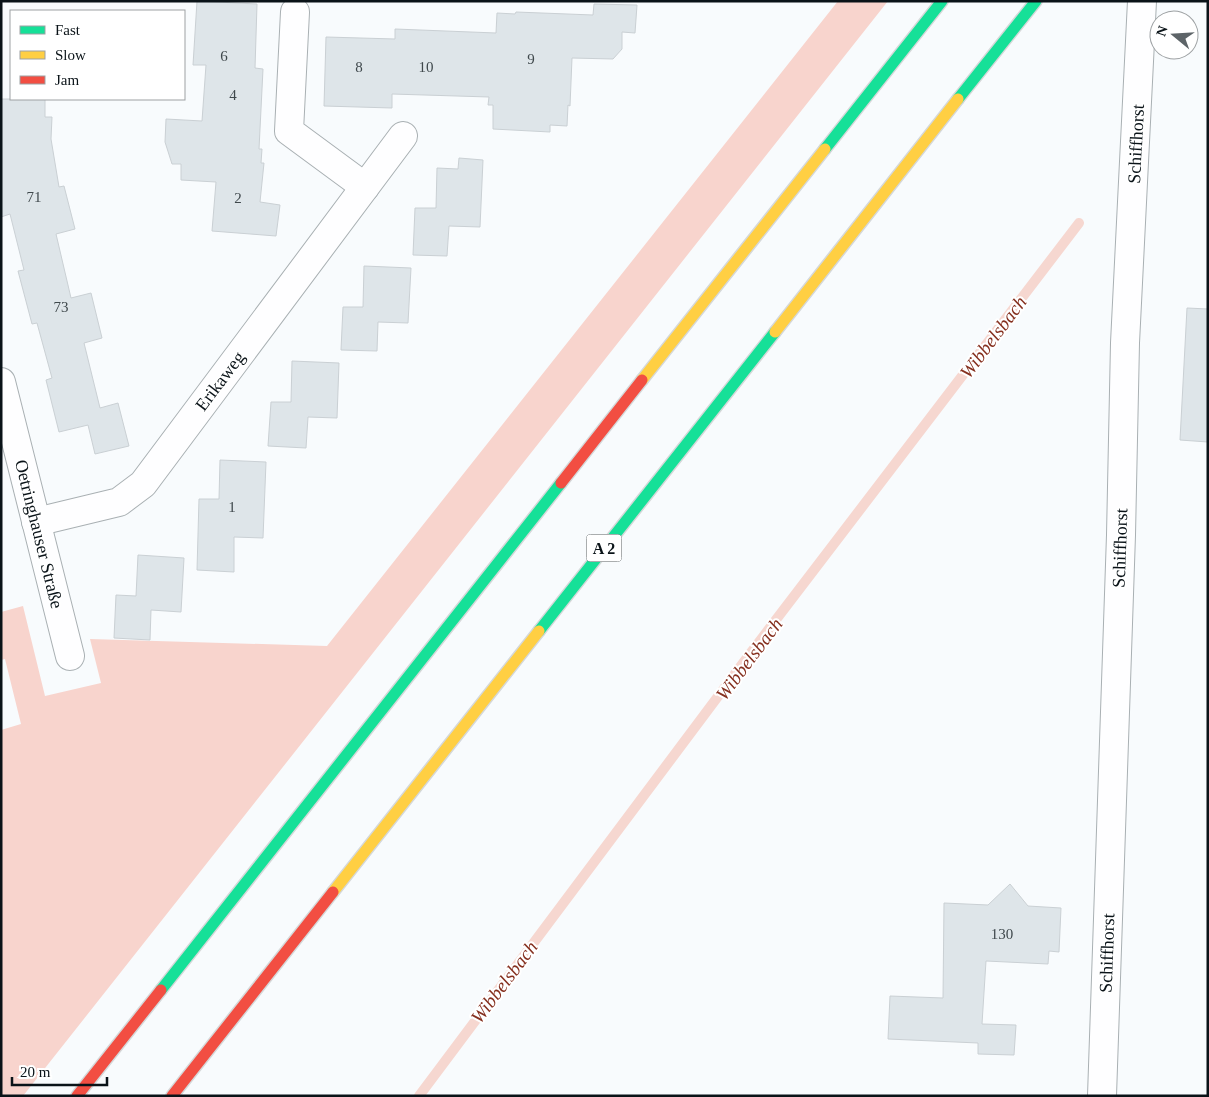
<svg xmlns="http://www.w3.org/2000/svg" width="1209" height="1097" font-family="Georgia,serif">
  <style>
    .green { fill: #f8d4cd }
    .lines { fill: none; stroke-linecap: round; stroke-linejoin: round }
    .stream { stroke: #f6d7d0; stroke-width: 10 }
    .building { fill: #dee5e9; stroke: #cad0d4 }
    .street-casing { stroke: #a9b0b3; stroke-width: 30 }
    .fast-casing { stroke: #d5d8d9; stroke-width: 14 }
    .slow-casing { stroke: #d5d8d9; stroke-width: 14 }
    .jam-casing { stroke: #d5d8d9; stroke-width: 14 }
    .street { stroke: #fefeff; stroke-width: 28 }
    .fast { stroke: #16e098; stroke-width: 11 }
    .slow { stroke: #ffcf43; stroke-width: 11 }
    .jam { stroke: #f24e42; stroke-width: 11 }
    .labels { text-anchor: middle; dominant-baseline: central; stroke-width: 4; stroke-linejoin: round; paint-order: stroke }
    .number-label { font-size: 15px; fill: #3f484c }
    .shield { fill: #fff; stroke: #545a5d; stroke-width: 1 }
    .shield-label { font-size: 16px; font-weight: bold; fill: #0a1318 }
    .street-label { font-size: 18px; fill: #0a1318; stroke: #fff }
    .water-label { font-size: 19px; font-style: italic; fill: #863120; stroke: #fff }
  </style>
  <rect width="100%" height="100%" fill="#f8fbfd"/>
  <path class="green" d="M838 1H888L23 1096H1V730L21 724 5 659 1 660V612L23 606 45 696 101 683 90 639 327 646Z"/>
  <g class="lines">
    <path class="stream" d="M419 1096 749 655 1079 223"/>
  </g>
  <g class="building">
    <path d="M197 1 257 4 255 68 263 69 259 149H262L261 163H264L260 202 280 205 276 236 212 231 216 182 181 180V164H172L165 142 166 119 202 121 206 65H193Z"/>
    <path d="M594 4 637 5 635 33 622 32V49L613 59 572 58 570 106 568 105 567 126 550 125V132L493 129V105H488L489 97 392 94V108L324 106 326 37 395 39V29L496 33 497 13 515 14 516 12 593 15Z"/>
    <path d="M1 99H45V117H52L51 139 59 187 64 186 75 229 56 234 71 298 91 293 102 338 84 343 100 408 118 403 129 446 95 454 88 425 59 432 46 380 52 378 37 323 32 324 18 271 24 270 10 214 1 217Z"/>
    <path d="M459 158 483 160 480 227 449 226 447 256 413 255 415 208H436L437 168 458 169Z"/>
    <path d="M364 266 411 268 408 323 378 322 377 351 341 350 343 307H363Z"/>
    <path d="M1187 308 1208 309V442L1180 440Z"/>
    <path d="M292 361 339 363 337 418 308 417 306 448 268 446 271 402H291Z"/>
    <path d="M220 460 266 462 263 538 234 537V572L197 570 199 499H219Z"/>
    <path d="M138 555 184 558 181 612 151 610 150 640 114 638 116 595 136 596Z"/>
    <path d="M1010 884 1028 906 1061 908 1059 952 1049 951 1048 964 986 961 982 1024 1016 1025 1014 1055 978 1054V1043L888 1039 890 996 943 998 944 903 988 905Z"/>
  </g>
  <g class="lines">
    <defs>
      <g id="street">
        <path d="M295 12 289 131 365 187"/>
        <path d="M1 382 70 656"/>
        <path d="M36 522 119 502 143 484 403 136"/>
        <path d="M1102 1096 1121 535 1125 343 1142 1"/>
      </g>
      <g id="fast">
        <path d="M958 99 1036 1"/>
        <path d="M825 149 942 1"/>
        <path d="M539 631 775 332"/>
        <path d="M161 990 561 483"/>
      </g>
      <g id="slow">
        <path d="M775 332 958 99"/>
        <path d="M642 380 825 149"/>
        <path d="M333 892 539 631"/>
      </g>
      <g id="jam">
        <path d="M561 483 642 380"/>
        <path d="M77 1096 161 990"/>
        <path d="M172 1096 333 892"/>
      </g>
    </defs>
    <use href="#street" class="street-casing"/>
    <use href="#fast" class="fast-casing"/>
    <use href="#slow" class="slow-casing"/>
    <use href="#jam" class="jam-casing"/>
    <use href="#street" class="street"/>
    <use href="#fast" class="fast"/>
    <use href="#slow" class="slow"/>
    <use href="#jam" class="jam"/>
  </g>
  <g class="labels">
    <g class="number-label">
      <text x="224" y="56">6</text>
      <text x="531" y="59">9</text>
      <text x="359" y="67">8</text>
      <text x="426" y="67">10</text>
      <text x="233" y="95">4</text>
      <text x="34" y="197">71</text>
      <text x="238" y="198">2</text>
      <text x="61" y="307">73</text>
      <text x="232" y="507">1</text>
      <text x="1002" y="934">130</text>
    </g>
    <rect class="shield" x="586.5" y="534.5" width="35" height="27" rx="4"/>
    <g class="shield-label">
      <text x="604" y="548">A 2</text>
    </g>
    <g class="street-label">
      <text transform="translate(1136 144) rotate(-87)">Schiffhorst</text>
      <text transform="translate(220 381) rotate(-53)">Erikaweg</text>
      <text transform="translate(39 534) rotate(76)">Oetringhauser Straße</text>
      <text transform="translate(1120 548) rotate(-88)">Schiffhorst</text>
      <text transform="translate(1107 953) rotate(-88)">Schiffhorst</text>
    </g>
    <g class="water-label">
      <text transform="translate(993 337) rotate(-53)">Wibbelsbach</text>
      <text transform="translate(749 659) rotate(-53)">Wibbelsbach</text>
      <text transform="translate(504 982) rotate(-53)">Wibbelsbach</text>
    </g>
  </g>
  <rect width="1209" height="1097" fill="none" stroke="#0a1318" stroke-width="5"/>
  <rect x="10" y="10" width="175" height="90" fill="#ffffff" stroke="#9da1a3"/>
  <rect x="20" y="26" width="25" height="8" fill="#16e098" stroke="#9da1a3"/>
  <text x="55" y="35" font-size="15" fill="#0a1318">Fast</text>
  <rect x="20" y="51" width="25" height="8" fill="#ffcf43" stroke="#9da1a3"/>
  <text x="55" y="60" font-size="15" fill="#0a1318">Slow</text>
  <rect x="20" y="76" width="25" height="8" fill="#f24e42" stroke="#9da1a3"/>
  <text x="55" y="85" font-size="15" fill="#0a1318">Jam</text>
  <g transform="translate(1174 35) rotate(288)"><circle r="24" fill="#ffffff" stroke="#9da1a3"/>
  <path d="M0-4L9 19L0 12L-9 19Z" fill="#5d6468"/>
  <text y="-8" font-size="14" font-weight="bold" text-anchor="middle" fill="#0a1318">N</text>
  </g>
  <path d="M12 1077v8h95v-8" fill="none" stroke="#0a1318" stroke-width="2.5"/>
  <text x="20" y="1077" font-size="15" fill="#0a1318" stroke="#ffffff" stroke-width="4" paint-order="stroke">20 m</text>
</svg>
